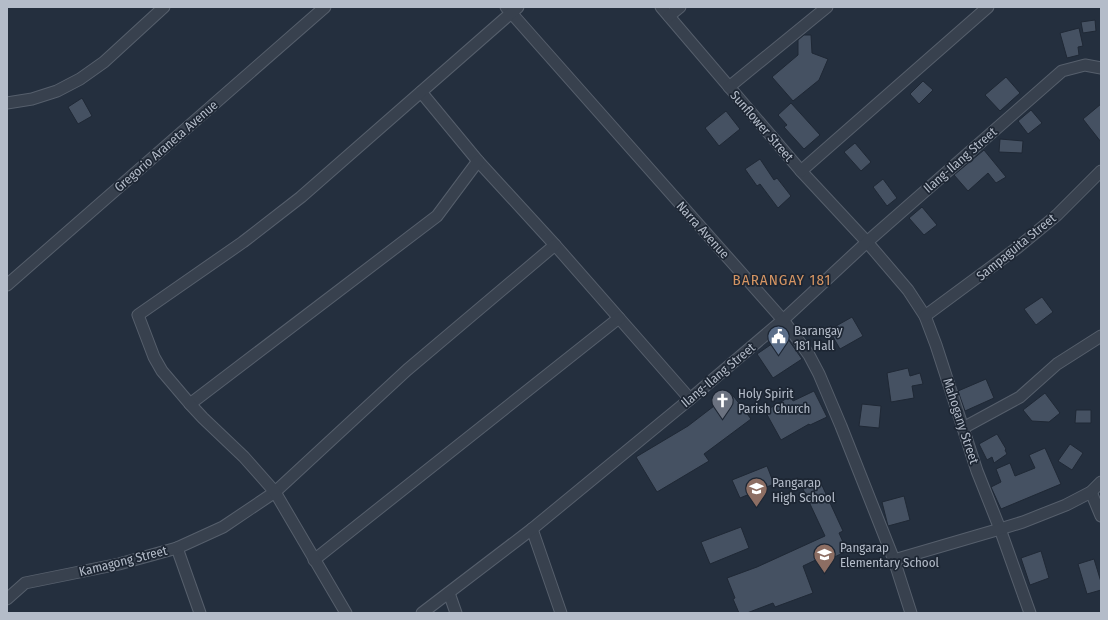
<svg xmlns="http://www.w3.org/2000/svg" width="1108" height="620" font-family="'Fira Sans Condensed',sans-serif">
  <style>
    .building { fill: #455162; stroke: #1f2835 }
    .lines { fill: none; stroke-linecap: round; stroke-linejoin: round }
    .minor-casing { stroke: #565f6c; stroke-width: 13 }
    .minor { stroke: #38414e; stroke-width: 11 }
    .labels { text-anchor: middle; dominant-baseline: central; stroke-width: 3.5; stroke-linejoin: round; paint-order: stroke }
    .street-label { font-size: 13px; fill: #b4bcc9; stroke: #1d2633 }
    .poi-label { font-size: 13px; fill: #b4bcc9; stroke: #1d2633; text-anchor: start }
    .quarter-label { font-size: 15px; letter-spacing: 1px; fill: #d59563; stroke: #1d2633 }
  </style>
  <rect width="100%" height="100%" fill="#242f3e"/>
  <g class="building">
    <path d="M1095 20 1096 31 1083 33 1081 22Z"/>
    <path d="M1079 28 1083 46 1078 47 1079 55 1067 58 1060 33Z"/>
    <path d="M804 35H811L812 53 828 59 819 80 793 101 772 77 798 55V40Z"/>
    <path d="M1006 77 1020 93 1000 111 985 95Z"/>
    <path d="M923 81 933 90 919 104 910 94Z"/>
    <path d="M82 98 92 116 78 124 68 107Z"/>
    <path d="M791 103 820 135 804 149 784 127 787 125 778 115Z"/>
    <path d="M1101 104V142L1083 119Z"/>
    <path d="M1031 110 1042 123 1028 134 1018 121Z"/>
    <path d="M726 111 740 129 719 146 705 128Z"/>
    <path d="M1000 139 1023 141 1022 153 999 152Z"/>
    <path d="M855 143 871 162 861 171 844 152Z"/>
    <path d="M984 150 1006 177 996 183 988 173 968 191 954 175Z"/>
    <path d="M760 159 774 180 777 178 791 196 778 208 760 184 757 186 745 169Z"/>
    <path d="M883 179 897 198 887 206 873 187Z"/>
    <path d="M922 207 937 225 924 235 909 218Z"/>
    <path d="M1042 297 1053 312 1036 325 1024 309Z"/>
    <path d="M852 317 863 336 840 349 829 330Z"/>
    <path d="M785 335 802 359 773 378 757 354Z"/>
    <path d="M908 368 910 376 920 373 923 384 912 386 914 398 891 402 887 373Z"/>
    <path d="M986 379 994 398 965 411 958 391Z"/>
    <path d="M814 391 827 417 810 425 809 424 781 440 765 411 791 396 793 401Z"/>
    <path d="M731 393 751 419 704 454 709 461 657 492 636 457 688 426Z"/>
    <path d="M1045 393 1060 413 1049 422 1032 421 1023 410Z"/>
    <path d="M862 404 881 406 879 428 859 426Z"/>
    <path d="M1076 410H1091V423H1075Z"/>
    <path d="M997 434 1006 449 1005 450 1007 454 994 463 992 457 987 460 979 444Z"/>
    <path d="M1070 444 1083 453 1072 470 1058 461Z"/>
    <path d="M1045 448 1061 484 1001 509 991 487 1001 482 996 469 1010 463 1015 476 1035 468 1029 455Z"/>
    <path d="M767 466 774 484 740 498 732 480Z"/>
    <path d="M820 481 843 531 839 533 847 551 824 562 822 557 803 566 813 593 775 607 773 603 747 613H739L733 599 735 598 727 578 757 567 825 536 803 489Z"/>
    <path d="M904 496 910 520 888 526 882 502Z"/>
    <path d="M741 527 749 548 710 564 701 542Z"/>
    <path d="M1041 551 1049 578 1030 585 1021 558Z"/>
    <path d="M1094 559 1101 582V590L1087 594 1078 564Z"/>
  </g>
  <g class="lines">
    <defs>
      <g id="minor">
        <path d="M506 7 783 320 796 337 809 355 819 374 841 426 894 560 911 613"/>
        <path d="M661 7 801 171 867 242 908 290 925 316 936 345 977 471 1000 529 1030 613"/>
        <path d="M669 16 680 7"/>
        <path d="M729 87 827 7"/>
        <path d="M421 92 478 161 555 245 690 399"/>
        <path d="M7 103 32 99 57 91 80 79 104 62 164 7"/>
        <path d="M801 171 988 7"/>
        <path d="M7 285 325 7"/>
        <path d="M925 316 1017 248 1057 215 1101 171"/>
        <path d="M190 404 437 216 478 161"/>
        <path d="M963 428 1020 397 1057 364 1101 336"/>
        <path d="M1091 492 1101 516"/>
        <path d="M532 529 561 613"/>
        <path d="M177 548 200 613"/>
        <path d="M314 560 619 318"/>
        <path d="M894 560 1000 529 1023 522 1066 505 1091 492 1101 482"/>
        <path d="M449 593 456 613"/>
        <path d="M7 599 25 583 119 564 177 548 223 527 275 492 407 370 555 245"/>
        <path d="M346 613 275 492 244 457 203 418 190 404 162 371 154 357 138 315 243 242 301 197 518 7"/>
        <path d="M422 613 532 529 690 399 783 320 867 242 1062 71 1085 65 1101 68"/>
      </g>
    </defs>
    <use href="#minor" class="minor-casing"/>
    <use href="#minor" class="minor"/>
  </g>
  <defs>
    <symbol id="civic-pin" viewBox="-11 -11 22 30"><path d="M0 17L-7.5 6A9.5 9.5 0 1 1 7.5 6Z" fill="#5c6f8a" stroke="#1d2633"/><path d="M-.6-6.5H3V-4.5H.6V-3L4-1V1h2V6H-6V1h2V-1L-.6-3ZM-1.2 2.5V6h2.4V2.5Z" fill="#fff"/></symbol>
    <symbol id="church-pin" viewBox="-11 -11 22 30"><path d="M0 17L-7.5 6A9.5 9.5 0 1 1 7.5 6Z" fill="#6b7280" stroke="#1d2633"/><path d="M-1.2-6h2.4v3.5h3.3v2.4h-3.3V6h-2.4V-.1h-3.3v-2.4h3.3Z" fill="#fff"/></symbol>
    <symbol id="school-pin" viewBox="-11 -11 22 30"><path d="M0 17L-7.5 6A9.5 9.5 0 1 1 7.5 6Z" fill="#8d6e63" stroke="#1d2633"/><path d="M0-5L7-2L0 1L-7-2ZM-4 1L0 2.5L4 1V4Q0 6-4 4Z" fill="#fff"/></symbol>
  </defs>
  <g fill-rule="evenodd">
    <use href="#civic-pin" x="766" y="324" width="25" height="34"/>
    <use href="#church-pin" x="710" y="388" width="25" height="34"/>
    <use href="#school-pin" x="744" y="476" width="25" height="34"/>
    <use href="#school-pin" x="812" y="542" width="25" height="34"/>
  </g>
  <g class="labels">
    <g class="street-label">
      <text transform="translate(762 126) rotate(49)">Sunflower Street</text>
      <text transform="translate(166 146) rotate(-41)">Gregorio Araneta Avenue</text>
      <text transform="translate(960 160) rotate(-41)">Ilang-Ilang Street</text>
      <text transform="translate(703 230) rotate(48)">Narra Avenue</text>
      <text transform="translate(1016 247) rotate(-39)">Sampaguita Street</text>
      <text transform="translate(718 375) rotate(-40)">Ilang-Ilang Street</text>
      <text transform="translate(961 421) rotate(72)">Mahogany Street</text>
      <text transform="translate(123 561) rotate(-14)">Kamagong Street</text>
    </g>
    <g class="poi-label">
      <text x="794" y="330">Barangay<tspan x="794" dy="15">181 Hall</tspan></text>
      <text x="738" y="393">Holy Spirit<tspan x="738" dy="15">Parish Church</tspan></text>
      <text x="772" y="482">Pangarap<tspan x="772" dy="15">High School</tspan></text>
      <text x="840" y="547">Pangarap<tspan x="840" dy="15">Elementary School</tspan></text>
    </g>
    <g class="quarter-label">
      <text x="782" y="280">BARANGAY 181</text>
    </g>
  </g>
  <rect width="1108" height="620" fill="none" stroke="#b4bcc9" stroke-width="16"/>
</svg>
